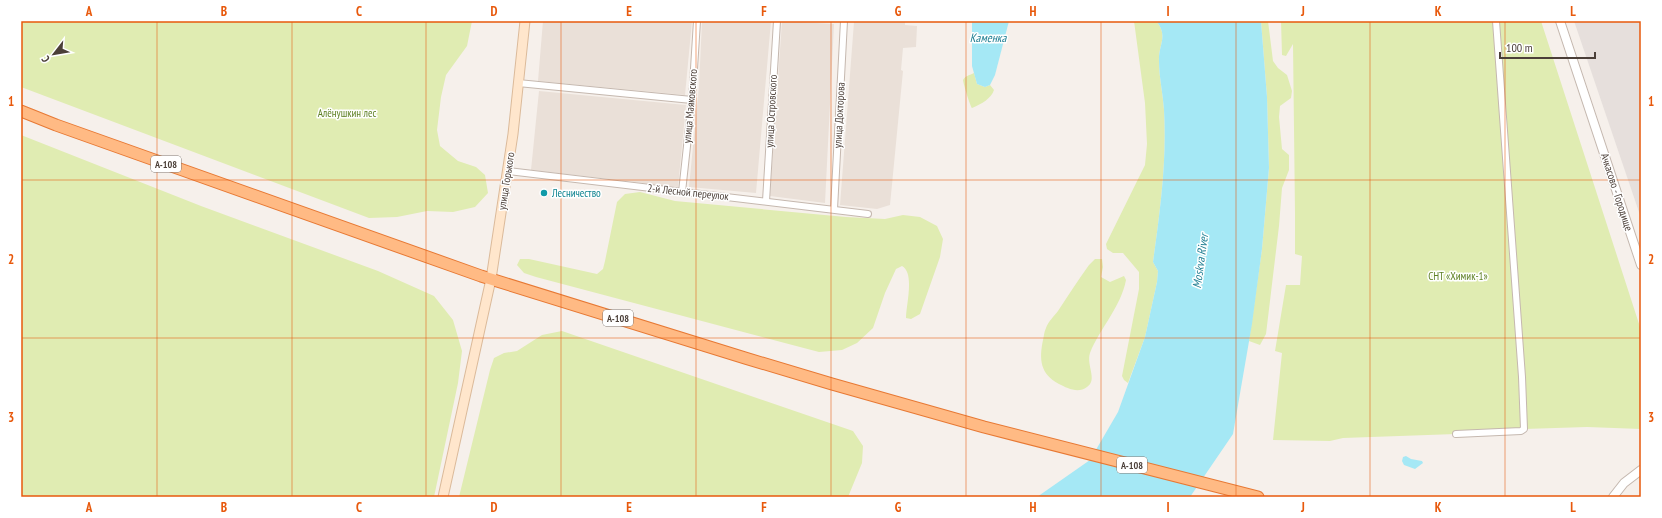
<svg xmlns="http://www.w3.org/2000/svg" width="1662" height="518" font-family="'PT Sans Narrow',sans-serif">
  <style>
    .residential { fill: #eae0d8 }
    .industrial { fill: #e6dfdc }
    .green { fill: #e0ecb2 }
    .water { fill: #a5e8f5 }
    .lines { fill: none; stroke-linecap: round; stroke-linejoin: round }
    .minor-casing { stroke: #c5b8af; stroke-width: 8 }
    .tertiary-casing { stroke: #c5b8af; stroke-width: 10 }
    .secondary-casing { stroke: #dbba9a; stroke-width: 11 }
    .trunk-casing { stroke: #e77934; stroke-width: 13 }
    .minor { stroke: #fff; stroke-width: 6 }
    .tertiary { stroke: #fff; stroke-width: 8 }
    .secondary { stroke: #ffe6cc; stroke-width: 9 }
    .trunk { stroke: #ffba84; stroke-width: 11 }
    .grid { fill: none; stroke: #e8590c; stroke-width: 1; stroke-opacity: 0.55 }
    .culture-dot { fill: #0f9aa8; stroke: #fff; stroke-width: 1.5 }
    .labels { text-anchor: middle; dominant-baseline: central; stroke-width: 3; stroke-linejoin: round; paint-order: stroke }
    .shield { fill: #fff; stroke: #817974; stroke-width: 1 }
    .shield-label { font-size: 10px; font-weight: bold; fill: #4b3f38 }
    .street-label { font-size: 11px; fill: #4b3f38; stroke: #fff }
    .park-label { font-size: 11px; fill: #5f8126; stroke: #fff }
    .culture-label { font-size: 11px; fill: #0d838f; stroke: #fff; text-anchor: start }
    .water-label { font-size: 12px; font-style: italic; fill: #238094; stroke: #fff }
    .neatline { fill: none; stroke: #e8590c; stroke-width: 1.5 }
    .grid-label { font-size: 13px; text-anchor: middle; font-weight: bold; fill: #e8590c }
  </style>
  <rect width="100%" height="100%" fill="#f6f0eb"/>
  <g class="residential">
    <path d="M543 21H692L685 95 538 81Z"/>
    <path d="M702 21H771L756 193 689 187 699 86Z"/>
    <path d="M782 21 834 24 825 203 770 196Z"/>
    <path d="M851 21H905V25L917 26 916 47 903 48 901 70 903 71 890 205 877 209 840 205 854 22Z"/>
    <path d="M539 91 686 105 678 187 531 170Z"/>
  </g>
  <path class="industrial" d="M1574 21H1641V218Z"/>
  <g class="green">
    <path d="M21 21H472L467 46 446 75 441 97 437 130 440 146 458 161 476 167 485 175 488 193 475 207 453 212 427 211 397 217 369 218 21 87Z"/>
    <path d="M1134 21H1156C1169 36 1158 45 1159 61 1159 77 1163 94 1164 110 1167 161 1160 211 1153 262L1158 271 1157 282 1145 337 1128 383 1124 380 1122 376 1139 289V272L1123 253H1113L1107 249 1106 244 1145 165 1147 144 1145 103Z"/>
    <path d="M1261 21H1268L1273 61 1278 68 1287 75 1292 91 1291 98 1280 106 1279 117 1282 149 1289 155V170L1282 188 1279 226 1266 334 1260 345 1249 341 1262 249 1269 168 1267 97Z"/>
    <path d="M1281 21H1541L1641 330V429L1587 427 1524 429 1456 434 1343 438 1330 441 1273 440 1282 353 1275 351 1286 285H1300L1302 256 1295 254V214L1293 44 1286 56 1282 55Z"/>
    <path d="M974 73 977 84 985 87 990 85 994 90C991 99 981 104 972 108 970 106 963 82 963 80 965 76 970 75 974 73Z"/>
    <path d="M21 135 201 206 378 271 434 296 453 320 462 351 458 383 434 497H21Z"/>
    <path d="M640 192 675 201 846 217 885 219 903 215 920 217 937 226 943 239 940 257 920 314 911 319 906 318C906 305 915 273 902 266L896 269 885 293 873 328 857 343 842 350 819 352 536 277 524 273 517 265 520 259H529L597 274 603 269 605 261 617 202 625 194Z"/>
    <path d="M1095 259H1102L1103 267 1101 277 1110 282 1124 276 1126 280C1121 307 1100 328 1090 353 1086 365 1098 380 1087 387 1078 394 1067 388 1059 384 1040 374 1039 359 1043 340 1044 336 1044 332 1046 328 1048 322 1054 316 1058 311 1068 296 1078 280 1089 265Z"/>
    <path d="M562 331 853 431 863 446 862 463 848 497H459L490 370 494 358 504 353 517 351 542 335Z"/>
  </g>
  <g class="water">
    <path d="M972 21H1009L995 75 990 85 985 87 977 84 972 66Z"/>
    <path d="M1156 21H1261L1267 97 1269 168 1262 249 1252 324 1233 434 1190 497H1037L1090 460 1118 412 1145 337 1157 282 1158 271 1153 262C1160 211 1167 161 1164 110 1163 94 1159 77 1159 61 1158 45 1169 36 1156 21Z"/>
    <path d="M1406 456 1411 459 1422 461 1423 463 1415 469 1404 465 1402 461 1403 457Z"/>
  </g>
  <g class="lines">
    <defs>
      <g id="minor">
        <path d="M518 83 692 100"/>
        <path d="M508 171 868 214"/>
        <path d="M682 192 692 100 697 21"/>
        <path d="M766 201 777 21"/>
        <path d="M834 209 844 21"/>
        <path d="M1456 434 1521 431 1524 429 1522 377 1496 21"/>
      </g>
      <g id="tertiary">
        <path d="M1560 21 1641 265"/>
        <path d="M1613 497 1624 483 1641 470"/>
      </g>
      <path id="secondary" d="M443 497 491 279 513 134 525 21"/>
      <path id="trunk" d="M21 111 56 125 481 276 745 358 832 384 984 427 1258 497"/>
    </defs>
    <use href="#minor" class="minor-casing"/>
    <use href="#tertiary" class="tertiary-casing"/>
    <use href="#secondary" class="secondary-casing"/>
    <use href="#trunk" class="trunk-casing"/>
    <use href="#minor" class="minor"/>
    <use href="#tertiary" class="tertiary"/>
    <use href="#secondary" class="secondary"/>
    <use href="#trunk" class="trunk"/>
  </g>
  <path class="grid" d="M157 21V497M292 21V497M426 21V497M561 21V497M696 21V497M831 21V497M966 21V497M1101 21V497M1236 21V497M1370 21V497M1505 21V497M21 180H1641M21 338H1641"/>
  <circle class="culture-dot" cx="544" cy="193" r="4"/>
  <g class="labels">
    <g class="shield">
      <rect x="151" y="156" width="30" height="16" rx="3"/>
      <rect x="603" y="310" width="30" height="16" rx="3"/>
      <rect x="1117" y="457" width="30" height="16" rx="3"/>
    </g>
    <g class="shield-label">
      <text x="166" y="164">А-108</text>
      <text x="618" y="318">А-108</text>
      <text x="1132" y="465">А-108</text>
    </g>
    <g class="street-label">
      <text transform="translate(690 106) rotate(-85)">улица Маяковского</text>
      <text transform="translate(771 111) rotate(-87)">улица Островского</text>
      <text transform="translate(839 115) rotate(-87)">улица Докторова</text>
      <text transform="translate(506 181) rotate(-81)">улица Горького</text>
      <text transform="translate(688 192) rotate(6)">2-й Лесной переулок</text>
      <text transform="translate(1617 192) rotate(72)">Ачкасово - Городище</text>
    </g>
    <g class="park-label">
      <text x="347" y="113">Алёнушкин лес</text>
      <text x="1458" y="276">СНТ «Химик-1»</text>
    </g>
    <g class="culture-label">
      <text x="552" y="193">Лесничество</text>
    </g>
    <g class="water-label">
      <text x="988" y="37">Каменка</text>
      <text transform="translate(1200 261) rotate(-82)">Moskva River</text>
    </g>
  </g>
  <rect width="1662" height="518" fill="none" stroke="#ffffff" stroke-width="44"/>
  <g transform="translate(54 54) rotate(239)" stroke="#ffffff" stroke-width="3" paint-order="stroke">
  <path d="M0-3L7 15L0 10L-7 15Z" fill="#4b3f38"/>
  <text y="-6" font-size="11" font-weight="bold" text-anchor="middle" fill="#4b3f38">С</text>
  </g>
  <path d="M1500 52v6h95v-6" fill="none" stroke="#4b3f38" stroke-width="2"/>
  <text x="1506" y="52" font-size="12" fill="#4b3f38" stroke="#ffffff" stroke-width="3" paint-order="stroke">100 m</text>
  <rect x="22" y="22" width="1618" height="474" class="neatline"/>
  <g class="grid-label">
    <text x="89" y="16">A</text>
    <text x="224" y="16">B</text>
    <text x="359" y="16">C</text>
    <text x="494" y="16">D</text>
    <text x="629" y="16">E</text>
    <text x="764" y="16">F</text>
    <text x="898" y="16">G</text>
    <text x="1033" y="16">H</text>
    <text x="1168" y="16">I</text>
    <text x="1303" y="16">J</text>
    <text x="1438" y="16">K</text>
    <text x="1573" y="16">L</text>
    <text x="11" y="106">1</text>
    <text x="1651" y="106">1</text>
    <text x="11" y="264">2</text>
    <text x="1651" y="264">2</text>
    <text x="11" y="422">3</text>
    <text x="1651" y="422">3</text>
    <text x="89" y="512">A</text>
    <text x="224" y="512">B</text>
    <text x="359" y="512">C</text>
    <text x="494" y="512">D</text>
    <text x="629" y="512">E</text>
    <text x="764" y="512">F</text>
    <text x="898" y="512">G</text>
    <text x="1033" y="512">H</text>
    <text x="1168" y="512">I</text>
    <text x="1303" y="512">J</text>
    <text x="1438" y="512">K</text>
    <text x="1573" y="512">L</text>
  </g>
</svg>
